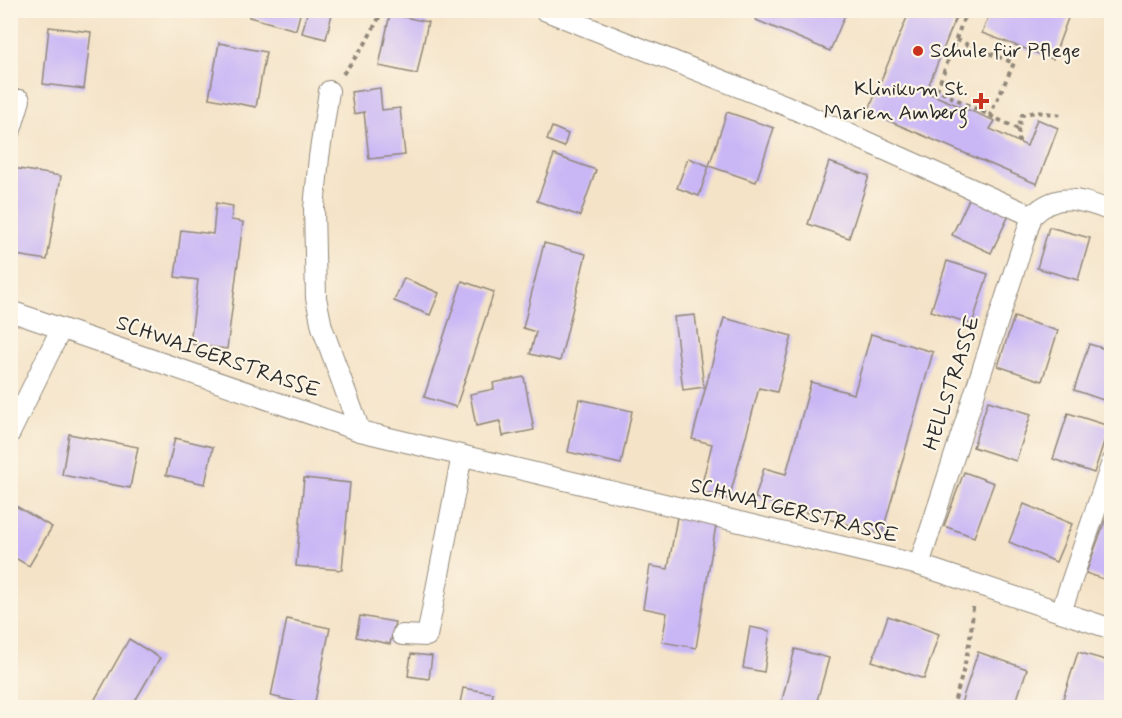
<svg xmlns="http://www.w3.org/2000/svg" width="1122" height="718" font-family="Mynerve,sans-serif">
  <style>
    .building { fill: #c9b7f5 }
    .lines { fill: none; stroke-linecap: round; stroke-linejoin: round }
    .minor-casing { stroke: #908779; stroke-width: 22 }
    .path { stroke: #908779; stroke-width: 4; stroke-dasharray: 4.5 4.5; stroke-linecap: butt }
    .minor { stroke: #fff; stroke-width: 20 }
    .poi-dot { fill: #c8321e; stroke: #fcf5e5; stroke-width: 2 }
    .labels { text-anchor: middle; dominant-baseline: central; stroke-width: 4.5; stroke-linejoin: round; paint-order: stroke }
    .poi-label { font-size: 21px; fill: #2b2b2b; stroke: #fcf5e5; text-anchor: start }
    .street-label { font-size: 21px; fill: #2b2b2b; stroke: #fcf5e5 }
  </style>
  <rect width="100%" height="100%" fill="#fcf5e5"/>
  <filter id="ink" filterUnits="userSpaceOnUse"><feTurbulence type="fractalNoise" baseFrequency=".0167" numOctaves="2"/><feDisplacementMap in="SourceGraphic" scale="12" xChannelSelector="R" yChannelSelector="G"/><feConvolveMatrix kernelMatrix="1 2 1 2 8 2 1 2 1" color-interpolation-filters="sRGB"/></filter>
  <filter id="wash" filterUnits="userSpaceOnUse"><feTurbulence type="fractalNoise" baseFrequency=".008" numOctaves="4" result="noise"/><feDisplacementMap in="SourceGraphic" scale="24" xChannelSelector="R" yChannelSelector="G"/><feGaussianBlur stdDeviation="1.35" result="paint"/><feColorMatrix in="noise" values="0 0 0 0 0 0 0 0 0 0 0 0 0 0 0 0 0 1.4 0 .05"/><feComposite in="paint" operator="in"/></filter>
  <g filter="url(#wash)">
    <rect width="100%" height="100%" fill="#f4e3c7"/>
    <g id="blocks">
      <g class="building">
        <path d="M251 10H301L296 30 249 17Z"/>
        <path d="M308 10H333L326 39 302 33Z"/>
        <path d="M760 10H834L845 15 830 51 756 20Z"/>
        <path d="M910 10H959L926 92 995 121 990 129 1027 146 1037 119 1058 128 1037 184 868 112Z"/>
        <path d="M991 10H1071L1053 59 982 33Z"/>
        <path d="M390 14 428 22 417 74 379 66Z"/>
        <path d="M49 27 91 32 84 89 43 84Z"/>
        <path d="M219 43 266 52 256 107 209 98Z"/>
        <path d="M380 88 382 110 400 108 405 155 369 159 364 112 354 114 351 92Z"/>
        <path d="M727 112 774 128 756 182 709 166 699 196 677 188 688 158 709 166Z"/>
        <path d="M552 127 568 134 564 147 547 140Z"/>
        <path d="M554 155 596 170 580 216 537 201Z"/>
        <path d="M829 162 869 176 849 238 808 224Z"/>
        <path d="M13 168 61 176 47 260 10 254V181Z"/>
        <path d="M971 195 1010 213 991 253 952 235Z"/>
        <path d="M216 203 233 206 231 220 243 222 227 349 190 344 198 280 175 277 181 230 213 234Z"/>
        <path d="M1049 227 1090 238 1078 280 1037 268Z"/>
        <path d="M544 243 586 254 560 361 530 354 536 332 523 328Z"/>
        <path d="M947 261 988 274 972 324 931 311Z"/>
        <path d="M404 278 439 293 430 315 394 301Z"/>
        <path d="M462 281 494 292 456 407 424 397Z"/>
        <path d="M695 315 704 387 683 390 674 317Z"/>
        <path d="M1014 317 1058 331 1042 381 998 366Z"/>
        <path d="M724 318 792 336 777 392 759 388 729 499 700 491 712 444 692 439Z"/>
        <path d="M871 334 933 352 882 534 755 498 764 468 786 474 811 382 854 394Z"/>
        <path d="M1089 344 1112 351V403L1074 390Z"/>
        <path d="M524 377 534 430 503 436 500 421 476 426 470 394 494 389 493 383Z"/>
        <path d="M579 399 632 411 621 464 568 452Z"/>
        <path d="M988 401 1031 414 1016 461 973 447Z"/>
        <path d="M1068 413 1109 426 1094 473 1053 459Z"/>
        <path d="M69 434 138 447 130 488 62 475Z"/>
        <path d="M175 438 213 447 205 484 166 475Z"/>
        <path d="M964 472 994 483 974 537 944 526Z"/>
        <path d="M304 478 350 483 342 570 296 566Z"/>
        <path d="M1024 504 1072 524 1056 562 1009 542Z"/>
        <path d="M14 505 52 527 29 566 10 555V511Z"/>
        <path d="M677 517 716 525 696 648 662 642 667 613 643 608 650 566 668 569Z"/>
        <path d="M1106 518 1112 520V582L1086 573Z"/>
        <path d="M360 616 395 622 390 644 356 637Z"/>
        <path d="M888 616 939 634 924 679 872 661Z"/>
        <path d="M287 619 330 628 314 706 271 696Z"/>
        <path d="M750 627 770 631 764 672 743 668Z"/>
        <path d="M129 639 160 658 131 708H106L94 701Z"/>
        <path d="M795 649 829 658 815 708H780Z"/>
        <path d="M978 652 1027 669 1014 708H974L961 703Z"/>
        <path d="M1078 652 1112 662V692L1106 708H1060Z"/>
        <path d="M411 654 432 656 429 679 408 676Z"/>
        <path d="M463 688 493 693 491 708H459Z"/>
      </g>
    </g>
  </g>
  <g filter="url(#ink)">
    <use href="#blocks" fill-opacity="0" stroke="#908779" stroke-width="1.5"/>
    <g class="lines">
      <defs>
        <g id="minor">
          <path d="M544 10 787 106 1032 216"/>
          <path d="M329 91 319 157 314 208 316 298 322 327 360 431 919 565 1112 629"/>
          <path d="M10 133 20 100"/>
          <path d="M10 311 360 431"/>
          <path d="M10 433 61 329"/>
          <path d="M919 565 1032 216C1059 190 1080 200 1112 211"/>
          <path d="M1061 612 1112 462"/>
          <path d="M402 635 427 636 462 455"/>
        </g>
      </defs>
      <use href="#minor" class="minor-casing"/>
      <g class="path">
        <path d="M967 10 937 90 1018 129"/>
        <path d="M956 40 1014 63 990 115"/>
        <path d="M343 74 365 44 383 10"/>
        <path d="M926 92 937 90"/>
        <path d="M1019 143 1018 129 1022 115 1035 112 1064 115"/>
        <path d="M952 708C963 676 972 640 973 606"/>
      </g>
      <use href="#minor" class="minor"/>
    </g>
  </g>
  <g class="poi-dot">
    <circle cx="918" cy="51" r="6"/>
    <path d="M978 92h6v6h6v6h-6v6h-6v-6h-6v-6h6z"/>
  </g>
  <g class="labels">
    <g class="poi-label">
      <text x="930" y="51">Schule für Pflege</text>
      <text x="968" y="89" text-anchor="end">Klinikum St.<tspan x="968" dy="24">Marien Amberg</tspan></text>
    </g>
    <g class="street-label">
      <text transform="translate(218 357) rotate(19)">SCHWAIGERSTRASSE</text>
      <text transform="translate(952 383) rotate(-72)">HELLSTRASSE</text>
      <text transform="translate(794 511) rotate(14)">SCHWAIGERSTRASSE</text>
    </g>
  </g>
  <rect width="1122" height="718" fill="none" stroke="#fcf5e5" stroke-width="36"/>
</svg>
